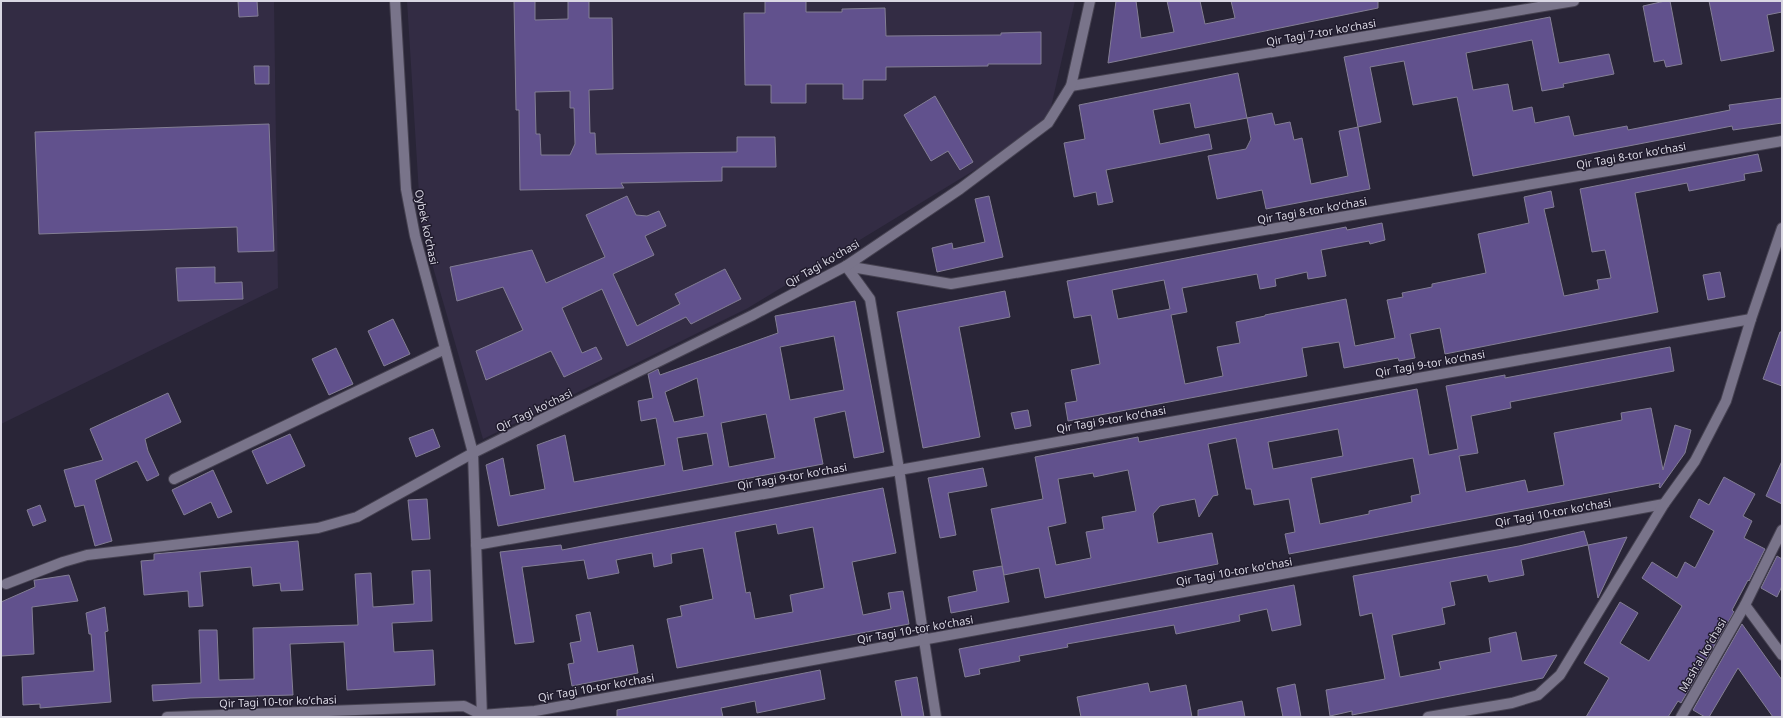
<svg xmlns="http://www.w3.org/2000/svg" width="1783" height="718" font-family="'Noto Sans',sans-serif">
  <style>
    .built { fill: #332c44 }
    .building { fill: #61518d; stroke: #837e94; fill-rule: evenodd }
    .lines { fill: none; stroke-linecap: round; stroke-linejoin: round }
    .street-casing { stroke: #464251; stroke-width: 12 }
    .street { stroke: #79748a; stroke-width: 10 }
    .labels { text-anchor: middle; dominant-baseline: central; stroke-width: 3; stroke-linejoin: round; paint-order: stroke }
    .street-label { font-size: 11px; fill: #d9d7e3; stroke: #201b2d }
  </style>
  <rect width="100%" height="100%" fill="#292537"/>
  <g class="built">
    <path d="M1 1H274L278 288 1 424Z"/>
    <path d="M407 1H1075L1049 116 978 168 748 308 483 439 421 226Z"/>
  </g>
  <g class="building">
    <path d="M238 1H257L258 16 239 17Z"/>
    <path d="M514 1H535V20L568 19V1H589V18H612L613 89 589 90 590 133H595L596 154 737 152V137H775L776 167H722V181L621 183 624 188 520 190 519 110H516ZM570 91V108H574L575 144 570 155H541L540 134H536L535 92Z"/>
    <path d="M765 1H806V12H842V9L885 8 886 36 1001 35V33L1041 32V64H988V66L886 67V80H863V99H843V84H806V103H771V85H745L744 13H765Z"/>
    <path d="M1116 1H1136L1141 38 1174 32 1167 1H1200L1205 24 1235 18 1231 1H1378V8L1108 63Z"/>
    <path d="M1665 1H1670L1682 64 1666 67 1664 60 1654 62 1643 6Z"/>
    <path d="M1709 1H1782V12L1767 15 1774 51 1721 61Z"/>
    <path d="M1550 17 1559 63 1609 54 1614 74 1563 84 1564 87 1542 91 1532 40 1466 53 1473 90 1508 84 1513 111 1532 107 1535 123 1569 116 1574 136 1627 126 1628 130 1730 110 1729 105 1782 98V123L1733 130 1732 126 1473 176 1457 97 1413 105 1404 61 1370 67 1381 122 1358 127 1344 57Z"/>
    <path d="M254 66H269V84H255Z"/>
    <path d="M1238 73 1247 118 1195 128 1190 103 1153 110 1160 144 1209 134 1212 149 1106 170 1113 202 1098 205 1096 192 1074 197 1064 143 1085 139 1079 105Z"/>
    <path d="M935 96 973 162 960 170 948 151 931 161 904 115Z"/>
    <path d="M1272 113 1275 125 1290 122 1294 140 1302 138 1311 184 1348 176 1339 131 1358 127 1370 189 1266 209 1262 190 1217 199 1208 156 1246 149 1251 139 1247 118Z"/>
    <path d="M269 124 274 251 238 252 237 227 39 234 35 132Z"/>
    <path d="M1758 154 1762 171 1744 174 1745 180 1689 191 1687 183 1635 193 1658 312 1445 354 1440 328 1410 334 1415 358 1399 361 1398 358 1344 368 1339 342 1302 348 1307 376 1068 421 1065 403 1077 401 1071 370 1100 364 1091 315 1074 318 1067 281 1346 227 1347 230 1382 223 1385 240 1370 244 1369 241 1321 250 1326 276 1308 279 1307 272 1275 279 1276 286 1260 289 1257 274 1182 288 1187 312 1171 315 1185 384 1223 376 1217 347 1240 343 1236 322 1265 316V315L1346 299 1355 346 1395 338 1387 300 1403 297 1402 293 1432 287V284L1486 273 1478 234 1529 223 1524 197 1551 191 1554 207 1544 209 1564 296 1599 289 1597 280 1611 278 1605 250 1592 252 1580 189ZM1164 280 1170 309 1118 319 1112 290Z"/>
    <path d="M627 196 636 215 647 216 659 211 666 226 645 236 654 255 613 274 637 326 680 304 675 294 725 269 741 299 691 324 686 317 627 346 602 289 562 308 582 353 596 347 602 359 564 377 551 351 486 380 476 351 523 330 503 287 457 301 450 267 532 250 546 283 605 257 586 215Z"/>
    <path d="M989 196 1003 257 937 272 932 248 952 243 953 249 985 242 975 199Z"/>
    <path d="M215 267V283L242 282 243 299 178 301 176 268Z"/>
    <path d="M1720 272 1725 297 1708 300 1703 275Z"/>
    <path d="M1005 291 1010 317 959 327 980 437 923 448 897 312Z"/>
    <path d="M855 301 884 452 854 458 845 411 814 418 823 464 498 526 486 465 503 458 510 496 545 489 537 445 565 435 574 482 665 465 656 418 641 421 638 401 653 398 648 374 658 369 660 375 778 333 775 316ZM834 336 844 390 790 400 780 347ZM697 378 704 416 674 422 665 392ZM766 414 775 458 729 467 721 423ZM707 433 713 465 683 471 677 438Z"/>
    <path d="M393 319 410 354 384 366 368 331Z"/>
    <path d="M1780 332H1782V386L1763 379Z"/>
    <path d="M1670 347 1674 371 1510 402 1511 408 1471 416 1478 453 1459 456 1466 492 1525 480 1528 492 1564 485 1554 433 1622 420 1621 413 1651 408 1663 470 1675 425 1691 430 1685 453 1660 488 1659 487 1660 483 1289 554 1285 534 1295 532 1289 499 1254 505 1251 489H1246L1236 438 1208 444 1218 495 1213 496 1199 517 1195 499 1160 506 1153 514 1158 543 1212 533 1218 564 1045 598 1039 568 1004 575 991 509 1043 499 1035 457 1138 437 1139 442 1417 389 1429 455 1458 449 1446 386 1505 375V378ZM1338 429 1343 456 1273 469 1268 442ZM1413 458 1420 494 1411 496 1412 502 1369 511V514L1320 524 1311 478ZM1128 470 1136 511 1102 517 1104 529 1086 532 1091 558 1056 565 1048 527 1066 523 1058 479 1093 473 1094 477Z"/>
    <path d="M336 348 353 384 329 395 312 359Z"/>
    <path d="M168 393 181 422 145 439 148 451 159 475 147 481 137 461 95 480 112 541 95 546 84 505 75 507 64 470 103 460 90 429Z"/>
    <path d="M1028 410 1031 426 1015 429 1011 413Z"/>
    <path d="M433 429 440 447 416 457 409 438Z"/>
    <path d="M290 434 305 466 267 484 252 451Z"/>
    <path d="M1782 461V504L1766 496Z"/>
    <path d="M983 468 987 486 948 493 956 535 940 538 928 478Z"/>
    <path d="M213 470 232 512 218 518 211 502 184 515 172 490Z"/>
    <path d="M1724 477 1755 494 1743 516 1752 521 1744 538 1765 549 1749 581 1748 580 1732 610 1734 612 1681 703 1678 701 1668 717H1586L1609 678 1584 663 1620 602 1638 613 1620 643 1649 661 1682 606 1642 578 1652 562 1677 578 1685 562 1695 568 1714 531 1690 517 1699 499 1709 505Z"/>
    <path d="M883 488 896 553 852 562 863 615 891 609 888 593 903 591 909 624 677 668 667 619 682 616 680 606 713 599 703 548 671 554 672 563 654 567 652 553 616 560 619 573 588 579 584 560 522 567 534 642 515 644 500 552 561 545 562 550ZM776 524 778 534 813 527 824 588 790 595 793 612 755 619 750 592 746 593 735 532Z"/>
    <path d="M427 499 430 539 412 540 408 500Z"/>
    <path d="M40 505 46 521 33 526 27 510Z"/>
    <path d="M1584 531 1588 545 1521 560 1524 575 1489 582 1487 575 1450 582 1455 605 1442 608 1445 624 1392 635 1400 677 1441 669 1439 662 1491 652 1489 638 1516 632 1522 661 1557 655 1543 678 1352 715V711L1330 716 1326 690 1385 679 1372 613 1360 616 1353 576 1519 546Z"/>
    <path d="M1627 537 1598 598 1588 545Z"/>
    <path d="M298 541 303 590 281 591 280 583 253 586 251 567 200 572 203 606 189 607 188 591 144 595 141 561 154 560V554Z"/>
    <path d="M1777 556 1782 559V586L1777 597 1761 588Z"/>
    <path d="M1002 566 1009 602 951 613 948 597 977 591 973 571Z"/>
    <path d="M430 570 432 621 392 623 394 652 433 650 435 685 347 690 344 642 290 644 293 695 190 698 153 701 152 685 201 683 199 630H217L219 680 254 679 253 628 358 625 355 574 371 573 373 607 414 604 412 571Z"/>
    <path d="M69 575 78 601 32 607 34 654 1 656V602L35 587 34 580H36Z"/>
    <path d="M1294 585 1301 625 1272 631 1267 609 1239 615 1240 621 1176 634 1174 625 1067 644 1068 647 1019 656 1020 661 979 669 980 674 965 677 959 649Z"/>
    <path d="M105 607 108 631 105 632 111 702 40 708V704L23 705 22 677 94 671 91 634H89L86 613Z"/>
    <path d="M590 612 598 652 633 645 638 673 572 686 568 664 574 663 570 643 581 641 576 615Z"/>
    <path d="M1742 624 1782 680V717H1773L1738 668 1709 717H1705L1693 710Z"/>
    <path d="M820 670 825 699 757 713 755 701 721 708 723 717H617V710Z"/>
    <path d="M917 677 924 717H902L895 681Z"/>
    <path d="M1148 683 1150 692 1186 685 1192 717H1081L1077 697Z"/>
    <path d="M1295 684 1301 717H1283L1277 688Z"/>
    <path d="M1242 701 1245 717H1198V710Z"/>
  </g>
  <g class="lines">
    <defs>
      <g id="street">
        <path d="M395 1 406 189 415 236 473 453 482 717"/>
        <path d="M1071 86 1574 1"/>
        <path d="M846 266 951 284 1782 141"/>
        <path d="M846 266 870 299 899 469 924 640 936 717"/>
        <path d="M174 479 445 349"/>
        <path d="M476 545 1751 319"/>
        <path d="M6 584 63 562 87 555 318 528 357 517 473 453 753 315 846 266 960 189 1048 123 1071 86 1090 1"/>
        <path d="M1745 605 1782 655"/>
        <path d="M167 717 464 706 482 715 535 711 1664 504"/>
        <path d="M1428 717 1512 703 1538 695 1560 675 1664 504 1695 461 1726 401 1751 319 1782 228"/>
        <path d="M1681 717 1745 605 1782 530"/>
      </g>
    </defs>
    <use href="#street" class="street-casing"/>
    <use href="#street" class="street"/>
  </g>
  <g class="labels">
    <g class="street-label">
      <text transform="translate(1321 32) rotate(-10)">Qir Tagi 7-tor koʼchasi</text>
      <text transform="translate(1631 155) rotate(-10)">Qir Tagi 8-tor koʼchasi</text>
      <text transform="translate(1312 210) rotate(-10)">Qir Tagi 8-tor koʼchasi</text>
      <text transform="translate(427 227) rotate(78)">Oybek ko'chasi</text>
      <text transform="translate(822 263) rotate(-30)">Qir Tagi ko'chasi</text>
      <text transform="translate(1430 363) rotate(-10)">Qir Tagi 9-tor koʼchasi</text>
      <text transform="translate(534 410) rotate(-26)">Qir Tagi ko'chasi</text>
      <text transform="translate(1111 419) rotate(-10)">Qir Tagi 9-tor koʼchasi</text>
      <text transform="translate(792 476) rotate(-10)">Qir Tagi 9-tor koʼchasi</text>
      <text transform="translate(1553 512) rotate(-10)">Qir Tagi 10-tor koʼchasi</text>
      <text transform="translate(1234 571) rotate(-10)">Qir Tagi 10-tor koʼchasi</text>
      <text transform="translate(915 629) rotate(-10)">Qir Tagi 10-tor koʼchasi</text>
      <text transform="translate(1702 655) rotate(-60)">Mashʻal koʻchasi</text>
      <text transform="translate(596 687) rotate(-10)">Qir Tagi 10-tor koʼchasi</text>
      <text transform="translate(278 701) rotate(-2)">Qir Tagi 10-tor koʼchasi</text>
    </g>
  </g>
  <rect width="1783" height="718" fill="none" stroke="#d9d7e3" stroke-width="4"/>
</svg>
